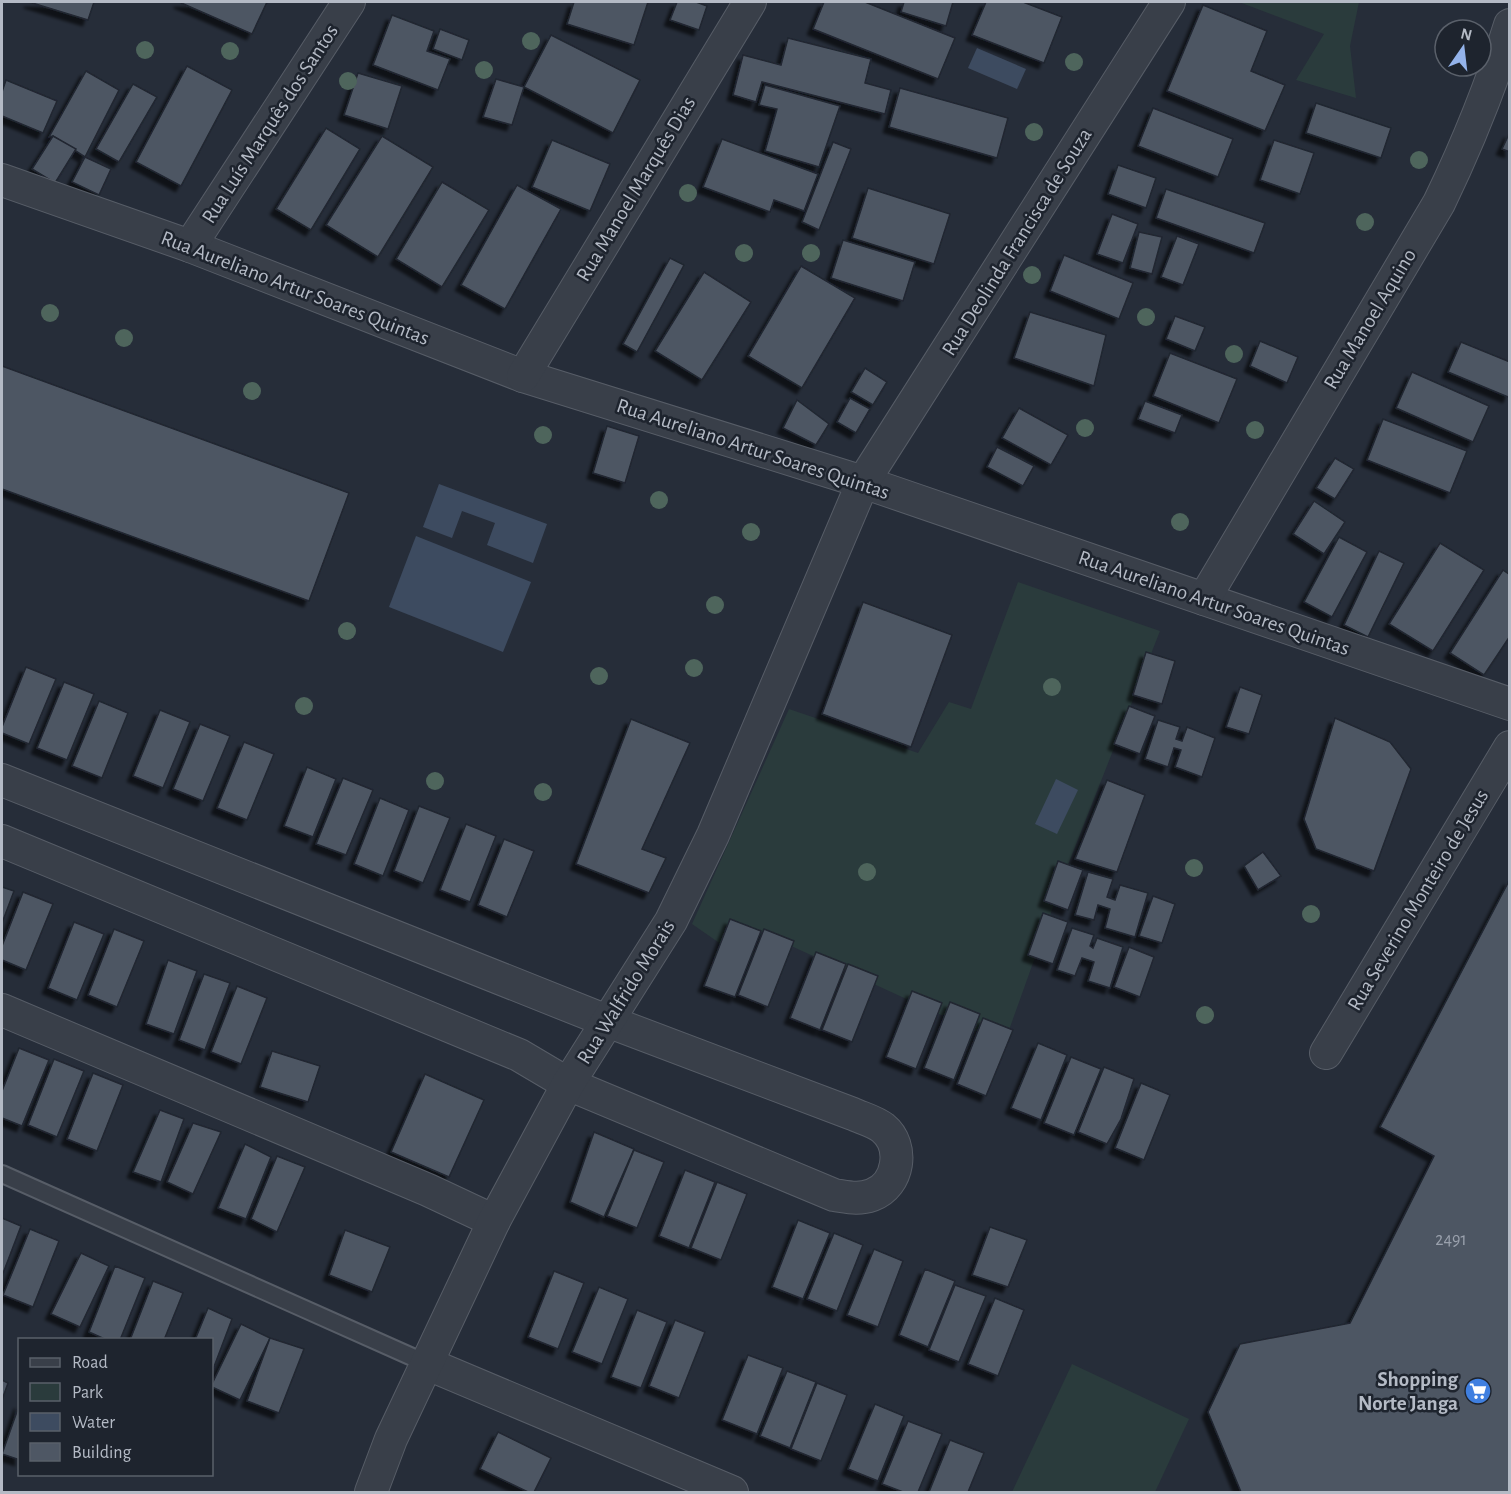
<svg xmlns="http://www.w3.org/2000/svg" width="1511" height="1494" font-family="'Alegreya Sans',sans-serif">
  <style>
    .green { fill: #2a3b3c }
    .water { fill: #3d4b60 }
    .building { fill: #4e5764; stroke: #202630; stroke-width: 1.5; filter: url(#shadow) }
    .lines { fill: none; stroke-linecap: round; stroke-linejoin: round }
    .service-casing { stroke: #575d67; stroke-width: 20 }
    .minor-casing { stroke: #575d67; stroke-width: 34 }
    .service { stroke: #393f49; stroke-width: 16 }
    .minor { stroke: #393f49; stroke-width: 32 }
    .tree { fill: #4e655c }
    .labels { text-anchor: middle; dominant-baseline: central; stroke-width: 5; stroke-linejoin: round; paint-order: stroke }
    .number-label { font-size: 18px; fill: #9aa1ad }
    .street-label { font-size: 21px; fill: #b4bac5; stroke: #1e242e }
    .poi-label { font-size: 21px; font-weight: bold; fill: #b4bac5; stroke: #1e242e; text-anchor: end }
  </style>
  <defs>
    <filter id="shadow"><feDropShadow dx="-5.5" dy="5.5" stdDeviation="1.5" flood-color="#0009"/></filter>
  </defs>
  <rect width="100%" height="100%" fill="#262d39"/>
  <g class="green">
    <path d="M1239 2H1359L1350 46 1356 98 1296 80 1324 34Z"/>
    <path d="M1018 582 1160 631 1068 865 1004 1044 746 925 731 951 692 924 789 709 918 753 949 702 971 709Z"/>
    <path d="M1072 1364 1189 1419 1155 1492H1012Z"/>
  </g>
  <g class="water">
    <path d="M977 48 1026 69 1017 89 968 68Z"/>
    <path d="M439 484 547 524 533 563 487 545 495 523 462 511 452 538 423 527Z"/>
    <path d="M416 536 531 582 503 652 389 607Z"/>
    <path d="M1056 779 1078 790 1057 834 1035 824Z"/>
  </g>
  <g class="building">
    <path d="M29 2H94L88 20Z"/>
    <path d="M179 2H267L252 34Z"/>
    <path d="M574 2H648L634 45 567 24Z"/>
    <path d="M677 2H696L707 6 699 30 670 20Z"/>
    <path d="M824 2H865L955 38 938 79 813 29Z"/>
    <path d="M904 2H953L946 26 901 12Z"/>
    <path d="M986 2H1023L1062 17 1044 63 972 35Z"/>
    <path d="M1203 5 1267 31 1251 71 1285 85 1265 131 1167 91Z"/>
    <path d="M392 15 434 31 427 51 450 59 438 90 373 65Z"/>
    <path d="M440 29 469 40 462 60 433 49Z"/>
    <path d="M551 35 640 80 613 133 524 87Z"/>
    <path d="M788 38 871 59 865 83 891 90 885 114 762 82 756 102 733 95 743 55 781 65Z"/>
    <path d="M187 66 232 90 181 186 136 162Z"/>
    <path d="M86 71 119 90 85 157 53 136 49 137Z"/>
    <path d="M358 73 402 86 388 129 344 115Z"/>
    <path d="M496 79 524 87 512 125 483 117Z"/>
    <path d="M6 80 57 101 43 133 2 116V92Z"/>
    <path d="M133 84 157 97 119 162 96 149Z"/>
    <path d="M765 85 840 106 819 167 765 151 777 109 759 105Z"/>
    <path d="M900 88 1008 118 997 158 889 127Z"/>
    <path d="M1316 103 1391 128 1381 158 1306 133Z"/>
    <path d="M1153 108 1233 139 1218 177 1138 146Z"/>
    <path d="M326 128 360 149 311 230 276 209Z"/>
    <path d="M1510 132V152L1502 149Z"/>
    <path d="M53 136 76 149 55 183 32 169Z"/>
    <path d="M382 136 433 167 378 257 326 225Z"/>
    <path d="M722 139 818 174 804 211 774 200 770 212 703 187Z"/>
    <path d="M552 140 610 164 590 211 532 187Z"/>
    <path d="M1274 140 1314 153 1300 194 1260 180Z"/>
    <path d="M833 142 851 149 819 230 802 222Z"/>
    <path d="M85 157 111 169 99 195 72 182Z"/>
    <path d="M1118 165 1156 178 1146 208 1108 194Z"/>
    <path d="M442 182 489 210 442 287 396 259Z"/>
    <path d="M517 185 561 209 505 309 461 285Z"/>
    <path d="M868 188 950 214 934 264 852 238Z"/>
    <path d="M1166 189 1265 223 1254 253 1156 218Z"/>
    <path d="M1112 214 1138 224 1123 263 1097 254Z"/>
    <path d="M1139 232 1162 237 1152 274 1130 268Z"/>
    <path d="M1177 236 1199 244 1183 285 1161 277Z"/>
    <path d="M843 240 915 262 903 301 831 278Z"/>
    <path d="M1064 255 1133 283 1119 319 1050 291Z"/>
    <path d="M670 258 684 265 637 352 623 344Z"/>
    <path d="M801 266 855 298 802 388 748 356Z"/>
    <path d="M704 272 751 302 702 380 655 351Z"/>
    <path d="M1030 312 1106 335 1094 386 1014 358Z"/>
    <path d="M1175 316 1205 327 1195 351 1166 339Z"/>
    <path d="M1260 341 1298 357 1287 383 1250 366Z"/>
    <path d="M1461 342 1510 362V393L1508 397 1448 372Z"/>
    <path d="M1170 353 1237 379 1219 423 1153 396Z"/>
    <path d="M2 366 349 493 309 601 2 489Z"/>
    <path d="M865 368 887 382 873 405 851 392Z"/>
    <path d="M1412 372 1489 406 1473 442 1396 408Z"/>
    <path d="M850 398 870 409 856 433 837 422Z"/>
    <path d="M797 400 829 424 816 445 783 428Z"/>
    <path d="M1145 401 1182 415 1175 433 1138 419Z"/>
    <path d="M1019 408 1068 435 1051 465 1002 438Z"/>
    <path d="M1383 419 1467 451 1450 493 1367 460Z"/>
    <path d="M607 426 639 436 625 483 593 473Z"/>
    <path d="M997 447 1034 466 1023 486 987 467Z"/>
    <path d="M1335 458 1354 469 1335 499 1316 488Z"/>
    <path d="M1314 501 1345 522 1324 554 1293 534Z"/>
    <path d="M1339 537 1367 552 1332 617 1304 602Z"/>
    <path d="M1440 543 1484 570 1433 651 1389 624Z"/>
    <path d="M1379 551 1404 563 1368 637 1344 625Z"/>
    <path d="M1503 570 1510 575V636L1484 675 1450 653Z"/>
    <path d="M863 602 952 635 911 747 822 714Z"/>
    <path d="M1146 652 1175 661 1162 704 1133 695Z"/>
    <path d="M26 667 56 679 29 744 2 733V727Z"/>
    <path d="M64 682 94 694 67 760 37 748Z"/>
    <path d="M1240 687 1262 695 1249 734 1226 727Z"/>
    <path d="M99 701 128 713 102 778 72 766Z"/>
    <path d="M1129 706 1155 716 1140 754 1114 744Z"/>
    <path d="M160 710 190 722 163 788 133 776Z"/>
    <path d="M1335 718 1390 742 1411 769 1374 871 1316 849 1304 819Z"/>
    <path d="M631 719 690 743 642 849 666 858 649 893 576 864Z"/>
    <path d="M1158 720 1180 727 1176 739 1182 741 1187 727 1215 738 1202 777 1175 767 1181 750 1174 748 1168 767 1145 759Z"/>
    <path d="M200 724 230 736 203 801 173 789Z"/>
    <path d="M244 742 274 754 247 820 217 808Z"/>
    <path d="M307 767 336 779 313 837 284 826Z"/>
    <path d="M343 778 373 790 346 855 316 844Z"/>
    <path d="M1107 780 1145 795 1117 872 1075 859Z"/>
    <path d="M380 798 409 810 383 876 354 864Z"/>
    <path d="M419 806 450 818 423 883 394 871Z"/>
    <path d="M466 824 496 836 470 902 440 890Z"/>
    <path d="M504 839 534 851 507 917 478 905Z"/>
    <path d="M1263 852 1281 876 1258 890 1244 866Z"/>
    <path d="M1058 861 1083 870 1068 910 1044 901Z"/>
    <path d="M1088 872 1113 879 1107 897 1115 900 1120 885 1148 893 1135 937 1105 928 1110 909 1098 905 1094 920 1075 915Z"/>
    <path d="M1510 879V1492H1241L1208 1412 1240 1344 1350 1323 1434 1156 1380 1127Z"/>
    <path d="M2 887 14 891 2 923Z"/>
    <path d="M23 892 53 904 26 970 2 960V946Z"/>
    <path d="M1153 896 1175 904 1162 943 1139 936Z"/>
    <path d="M1043 913 1068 922 1053 964 1028 955Z"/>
    <path d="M730 919 761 931 735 997 704 986Z"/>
    <path d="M74 922 104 934 77 1000 48 988Z"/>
    <path d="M1072 928 1094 935 1090 946 1093 948 1097 938 1123 947 1110 988 1088 981 1094 962 1082 958 1075 976 1057 970Z"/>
    <path d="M114 929 144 941 117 1007 88 995Z"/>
    <path d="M764 929 794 941 768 1007 738 995Z"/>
    <path d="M1129 947 1154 957 1140 997 1114 987Z"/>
    <path d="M816 952 846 964 820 1030 790 1018Z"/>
    <path d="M168 960 197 971 174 1034 146 1024Z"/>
    <path d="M848 964 878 976 852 1042 822 1030Z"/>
    <path d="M204 974 230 983 205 1050 179 1040Z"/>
    <path d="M237 986 267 998 241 1064 211 1052Z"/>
    <path d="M912 991 942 1003 916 1069 886 1057Z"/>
    <path d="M950 1002 980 1014 954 1080 924 1068Z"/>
    <path d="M983 1018 1013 1030 986 1096 957 1084Z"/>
    <path d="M1038 1043 1067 1055 1041 1120 1011 1108Z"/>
    <path d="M19 1048 49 1060 22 1126 2 1118V1091Z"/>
    <path d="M272 1051 320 1066 308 1102 260 1087Z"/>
    <path d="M1071 1057 1101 1069 1074 1135 1044 1123Z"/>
    <path d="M54 1059 84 1071 57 1137 28 1125Z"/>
    <path d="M1104 1067 1134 1079 1121 1119 1107 1144 1078 1132Z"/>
    <path d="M93 1073 123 1085 97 1151 67 1139Z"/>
    <path d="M425 1074 484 1100 449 1177 391 1152Z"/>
    <path d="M1141 1083 1170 1095 1144 1160 1115 1148Z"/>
    <path d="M160 1110 184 1119 161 1182 133 1172Z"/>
    <path d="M193 1123 221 1132 193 1194 167 1182Z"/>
    <path d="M594 1132 634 1149 604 1217 570 1202Z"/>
    <path d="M245 1144 271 1157 246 1219 218 1208Z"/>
    <path d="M634 1150 664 1162 637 1228 607 1216Z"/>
    <path d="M277 1156 305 1167 277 1232 251 1219Z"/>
    <path d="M685 1170 715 1182 689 1248 659 1236Z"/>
    <path d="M717 1182 747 1194 721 1260 691 1248Z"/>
    <path d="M2 1218 21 1226 2 1276Z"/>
    <path d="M798 1220 830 1233 803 1299 772 1287Z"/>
    <path d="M990 1227 1027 1240 1008 1287 972 1275Z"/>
    <path d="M30 1229 59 1241 33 1307 3 1295Z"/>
    <path d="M345 1230 390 1247 372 1292 329 1275Z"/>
    <path d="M834 1233 863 1245 837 1311 807 1299Z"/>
    <path d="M874 1249 903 1261 878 1327 847 1315Z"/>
    <path d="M81 1253 109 1266 80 1327 51 1314Z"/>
    <path d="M115 1266 145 1278 120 1340H107L89 1332Z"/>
    <path d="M925 1269 955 1281 928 1347 899 1335Z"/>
    <path d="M554 1271 584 1283 558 1349 528 1337Z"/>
    <path d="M153 1281 183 1293 164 1340H130Z"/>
    <path d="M955 1285 986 1296 959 1362 929 1350Z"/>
    <path d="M599 1287 628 1299 602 1364 572 1352Z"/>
    <path d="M995 1298 1024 1310 998 1376 968 1364Z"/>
    <path d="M208 1308 232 1319 212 1372V1340H195Z"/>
    <path d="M637 1310 667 1322 641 1388 611 1377Z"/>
    <path d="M675 1320 705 1332 679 1398 649 1386Z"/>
    <path d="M241 1324 270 1338 240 1400 212 1387V1384Z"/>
    <path d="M270 1338 304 1349 279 1413 247 1401Z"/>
    <path d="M748 1355 783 1368 757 1434 722 1420Z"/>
    <path d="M787 1371 816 1382 790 1448 760 1436Z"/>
    <path d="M2 1380 8 1383 2 1400Z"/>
    <path d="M817 1383 847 1395 821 1461 791 1449Z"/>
    <path d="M20 1403V1460L2 1454Z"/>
    <path d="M875 1404 904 1416 878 1481 848 1469Z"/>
    <path d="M908 1421 942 1434 918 1492H903L882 1484Z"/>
    <path d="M498 1432 551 1458 534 1492H528L480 1469Z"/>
    <path d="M950 1440 984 1453 968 1492H929Z"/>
  </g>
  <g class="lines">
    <defs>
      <path id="service" d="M2 1174 428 1364"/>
      <g id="minor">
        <path d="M2 180 190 246 523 376 863 482 1510 704"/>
        <path d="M190 246 349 2"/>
        <path d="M523 376 750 2"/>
        <path d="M1204 599 1439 203C1467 145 1491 86 1510 25"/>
        <path d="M2 780 607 1021 853 1114C862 1118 876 1122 883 1128 905 1146 899 1185 872 1195 858 1200 848 1197 834 1195L568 1084 519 1055 2 841"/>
        <path d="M2 1010 428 1190 494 1221"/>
        <path d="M1326 1053 1510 747"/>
        <path d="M428 1364 732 1492"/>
        <path d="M371 1492 391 1439 494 1221 568 1084 671 921 713 835 863 482 1169 2"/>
      </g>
    </defs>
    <use href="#service" class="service-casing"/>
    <use href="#minor" class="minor-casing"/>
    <use href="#service" class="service"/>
    <use href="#minor" class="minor"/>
  </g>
  <g class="tree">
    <circle cx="531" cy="41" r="9"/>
    <circle cx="145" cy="50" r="9"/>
    <circle cx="230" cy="51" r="9"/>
    <circle cx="1074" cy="62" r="9"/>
    <circle cx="484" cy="70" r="9"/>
    <circle cx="348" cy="81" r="9"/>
    <circle cx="1034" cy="132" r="9"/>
    <circle cx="1419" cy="160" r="9"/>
    <circle cx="688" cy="193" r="9"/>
    <circle cx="1365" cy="222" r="9"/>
    <circle cx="744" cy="253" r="9"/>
    <circle cx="811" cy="253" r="9"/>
    <circle cx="1032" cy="275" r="9"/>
    <circle cx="50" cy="313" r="9"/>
    <circle cx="1146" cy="317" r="9"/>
    <circle cx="124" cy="338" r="9"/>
    <circle cx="1234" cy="354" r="9"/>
    <circle cx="252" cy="391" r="9"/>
    <circle cx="1085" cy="428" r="9"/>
    <circle cx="1255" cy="430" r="9"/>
    <circle cx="543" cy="435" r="9"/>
    <circle cx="659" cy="500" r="9"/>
    <circle cx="1180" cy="522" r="9"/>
    <circle cx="751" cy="532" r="9"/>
    <circle cx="715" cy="605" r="9"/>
    <circle cx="347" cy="631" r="9"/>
    <circle cx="694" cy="668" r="9"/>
    <circle cx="599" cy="676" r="9"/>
    <circle cx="1052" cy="687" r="9"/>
    <circle cx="304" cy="706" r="9"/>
    <circle cx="435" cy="781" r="9"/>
    <circle cx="543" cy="792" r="9"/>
    <circle cx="1194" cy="868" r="9"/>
    <circle cx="867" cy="872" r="9"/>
    <circle cx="1311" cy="914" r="9"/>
    <circle cx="1205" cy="1015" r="9"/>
  </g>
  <defs>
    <symbol id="supermarket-disc" viewBox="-11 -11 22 22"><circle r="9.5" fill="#3f7fe0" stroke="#1e242e"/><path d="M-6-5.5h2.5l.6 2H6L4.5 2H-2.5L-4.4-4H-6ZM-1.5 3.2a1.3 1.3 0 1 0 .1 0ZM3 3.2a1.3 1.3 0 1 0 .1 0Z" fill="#fff"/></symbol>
  </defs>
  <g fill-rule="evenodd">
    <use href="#supermarket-disc" x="1463" y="1376" width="30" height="30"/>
  </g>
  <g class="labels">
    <g class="number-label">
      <text x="1451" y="1240">2491</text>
    </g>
    <g class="street-label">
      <text transform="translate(270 124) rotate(-57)">Rua Luís Marquês dos Santos</text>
      <text transform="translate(636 189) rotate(-59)">Rua Manoel Marquês Dias</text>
      <text transform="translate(1017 242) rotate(-58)">Rua Deolinda Francisca de Souza</text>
      <text transform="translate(295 288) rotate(21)">Rua Aureliano Artur Soares Quintas</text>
      <text transform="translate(1370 319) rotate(-59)">Rua Manoel Aquino</text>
      <text transform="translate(753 449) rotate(18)">Rua Aureliano Artur Soares Quintas</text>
      <text transform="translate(1214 603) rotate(19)">Rua Aureliano Artur Soares Quintas</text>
      <text transform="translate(1418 900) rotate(-59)">Rua Severino Monteiro de Jesus</text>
      <text transform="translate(626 992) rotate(-58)">Rua Walfrido Morais</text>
    </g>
    <g class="poi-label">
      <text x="1458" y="1379">Shopping<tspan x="1458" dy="24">Norte Janga</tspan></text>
    </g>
  </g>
  <rect width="1511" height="1494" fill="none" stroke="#b4bac5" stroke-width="6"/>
  <rect x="18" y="1338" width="195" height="138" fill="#1e242e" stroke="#5a606a" stroke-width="1.5"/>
  <rect x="30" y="1358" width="30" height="9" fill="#393f49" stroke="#5a606a" stroke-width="1.5"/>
  <text x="72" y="1368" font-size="18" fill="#b4bac5">Road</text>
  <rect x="30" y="1383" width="30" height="18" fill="#2a3b3c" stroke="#5a606a" stroke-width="1.5"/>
  <text x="72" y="1398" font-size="18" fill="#b4bac5">Park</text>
  <rect x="30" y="1413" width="30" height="18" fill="#3d4b60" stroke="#5a606a" stroke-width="1.5"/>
  <text x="72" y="1428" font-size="18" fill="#b4bac5">Water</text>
  <rect x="30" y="1443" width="30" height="18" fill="#4e5764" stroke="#5a606a" stroke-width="1.5"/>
  <text x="72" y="1458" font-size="18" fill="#b4bac5">Building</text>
  <g transform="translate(1463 48) rotate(14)"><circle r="28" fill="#1e242e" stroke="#5a606a" stroke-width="1.5"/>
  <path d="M0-4.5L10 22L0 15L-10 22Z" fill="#94b3ea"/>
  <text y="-9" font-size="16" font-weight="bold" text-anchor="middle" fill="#b4bac5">N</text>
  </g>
</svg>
